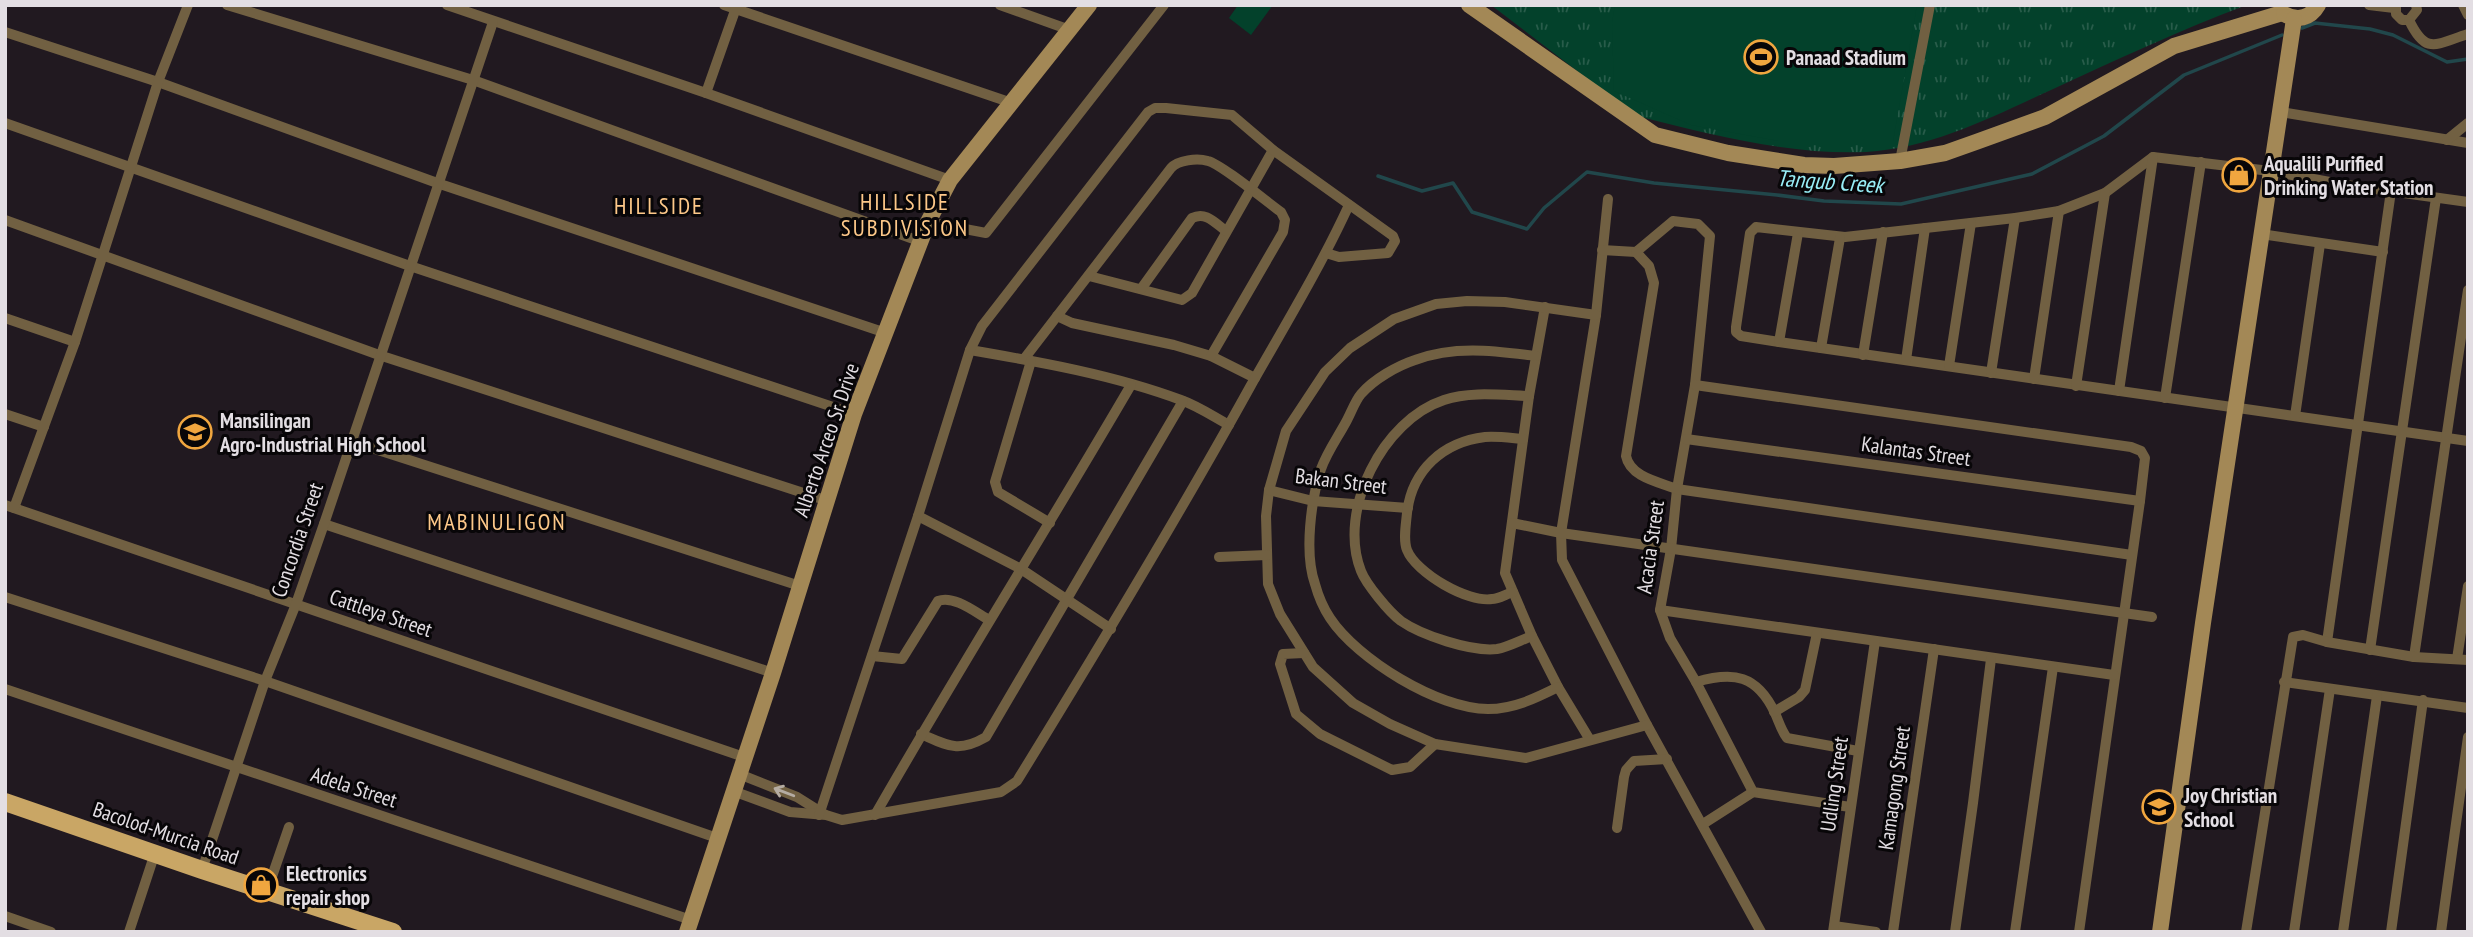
<svg xmlns="http://www.w3.org/2000/svg" width="2473" height="937" font-family="'PT Sans Narrow',sans-serif">
  <style>
    .grass { fill: url(#grass-tufts) }
    .garden { fill: #03412b }
    .lines { fill: none; stroke-linecap: round; stroke-linejoin: round }
    .stream { stroke: #21474b; stroke-width: 3.5 }
    .street { stroke: #716042; stroke-width: 10 }
    .secondary { stroke: #a38856; stroke-width: 16 }
    .primary { stroke: #c9a665; stroke-width: 18 }
    .oneway { stroke: #b5aca3 }
    .labels { text-anchor: middle; dominant-baseline: central; stroke-width: 6; stroke-linejoin: round; paint-order: stroke }
    .poi-label { font-size: 21px; font-weight: bold; fill: #e3dee3; stroke: #080608; text-anchor: start }
    .street-label { font-size: 21px; fill: #e3dee3; stroke: #080608 }
    .water-label { font-size: 23px; font-style: italic; fill: #98eef7; stroke: #080608 }
    .neighbourhood-label { font-size: 23px; letter-spacing: 2px; fill: #fdc889; stroke: #080608 }
  </style>
  <defs>
    <pattern id="grass-tufts" width="24" height="20" patternUnits="userSpaceOnUse" patternTransform="scale(1.75)"><rect width="24" height="20" fill="#03412b"/><path d="M3 7l-1-3M5 7V3M7 7l1-3M15 17l-1-3M17 17v-4M19 17l1-3" fill="none" stroke="#285c4a"/></pattern>
  </defs>
  <rect width="100%" height="100%" fill="#211920"/>
  <path class="grass" d="M1491 5H2247C2180 30 2116 60 2051 90 1992 117 1933 148 1866 152 1790 155 1713 135 1641 117L1628 110Z"/>
  <g class="garden">
    <path d="M1238 5H1273L1251 35 1229 18Z"/>
    <path d="M1615 5H1917L1893 141H1779L1691 125 1614 91 1612 23Z"/>
  </g>
  <g class="lines">
    <g class="stream">
      <path d="M2302 28 2315 23 2370 29 2393 35 2447 62 2468 59"/>
      <path d="M1378 176 1422 191 1453 183 1472 212 1527 229 1544 208 1587 172 1654 183 1777 195 1824 201 1901 204 2032 174 2104 136 2184 75 2282 35"/>
    </g>
    <g class="street">
      <path d="M227 5 473 80 919 241"/>
      <path d="M447 5 706 93 950 180"/>
      <path d="M724 5 1012 103"/>
      <path d="M1000 5 1070 30"/>
      <path d="M2369 5 2394 8"/>
      <path d="M2396 5V14L2402 20H2409L2417 10 2416 5"/>
      <path d="M2463 5 2468 15"/>
      <path d="M2409 20C2426 56 2436 44 2468 34"/>
      <path d="M5 32 158 82 440 184 886 333"/>
      <path d="M706 93 737 5"/>
      <path d="M2281 112 2468 143"/>
      <path d="M5 123 410 266 854 414"/>
      <path d="M2447 140 2468 123"/>
      <path d="M1900 161 1930 5"/>
      <path d="M1608 199 1596 315 1561 533 1562 560 1647 725 1761 932"/>
      <path d="M2468 202 2346 185 2270 171 2153 157 2105 193 2059 211 2015 218 1845 237 1756 227 1750 233 1736 327V332L1741 336 1779 342 2468 441"/>
      <path d="M5 220 379 355 828 501"/>
      <path d="M928 222 986 233 1164 5"/>
      <path d="M2261 234 2383 252"/>
      <path d="M1602 250 1636 252 1673 221 1698 224 1710 236 1695 385 1677 489 1671 549 1660 610 1670 638 1696 682 1753 792 1850 807"/>
      <path d="M1636 252 1649 266 1654 283 1626 456C1630 477 1659 482 1677 489L2132 555"/>
      <path d="M1089 276 1182 300 1192 293 1273 150"/>
      <path d="M1141 289 1192 218C1206 211 1215 223 1226 231"/>
      <path d="M1545 307 1529 396 1505 573 1532 636 1558 687 1590 740"/>
      <path d="M1596 315 1505 302 1467 301 1436 304 1394 319 1350 348 1325 372 1286 431 1269 490 1266 516 1268 584 1280 614 1313 667 1353 703 1390 724 1435 744 1526 758 1647 725"/>
      <path d="M1057 316 1072 323 1174 345 1211 356 1255 378"/>
      <path d="M5 318 75 342"/>
      <path d="M1779 342 1798 233"/>
      <path d="M1821 348 1840 238"/>
      <path d="M970 350C1040 362 1114 375 1181 400 1198 406 1214 417 1229 425"/>
      <path d="M1863 355 1883 232"/>
      <path d="M1536 356C1496 351 1455 345 1415 360 1397 366 1374 379 1361 394 1355 401 1351 413 1346 422 1338 437 1327 452 1321 469 1311 500 1304 553 1315 584 1318 595 1324 609 1330 618 1357 659 1438 709 1488 709 1514 709 1536 698 1558 687"/>
      <path d="M1024 359 1171 168C1178 160 1197 158 1208 161 1221 164 1267 202 1281 212L1285 220 1283 232 1211 356"/>
      <path d="M1906 360 1925 228"/>
      <path d="M1031 361 995 482 998 492 1050 523"/>
      <path d="M1949 366 1971 223"/>
      <path d="M1991 373 2015 218"/>
      <path d="M2034 379 2059 211"/>
      <path d="M1695 385 2131 447 2141 451 2145 458 2140 501 2079 932"/>
      <path d="M2076 386 2105 193"/>
      <path d="M2119 391 2153 157"/>
      <path d="M1529 396C1501 395 1470 391 1444 400 1383 420 1337 510 1361 571 1366 584 1389 612 1401 621 1421 635 1471 652 1497 649 1508 647 1521 640 1532 636"/>
      <path d="M2165 398 2201 162"/>
      <path d="M5 414 44 427"/>
      <path d="M2295 416 2320 244"/>
      <path d="M1686 439 2140 501"/>
      <path d="M350 441 800 586"/>
      <path d="M1269 490 1313 501 1408 508"/>
      <path d="M5 505 744 757"/>
      <path d="M14 508 75 342 158 82 188 5"/>
      <path d="M918 516 1021 569 1111 629"/>
      <path d="M1512 523 1561 533 2152 617"/>
      <path d="M324 524 773 673"/>
      <path d="M1219 557 1267 555"/>
      <path d="M1513 592C1506 594 1499 599 1492 599 1468 603 1416 573 1407 550 1403 540 1406 524 1407 513 1412 470 1443 442 1485 437 1497 436 1511 438 1523 439"/>
      <path d="M5 597 265 681 717 838"/>
      <path d="M1660 610 2114 675"/>
      <path d="M2327 642 2391 191"/>
      <path d="M2370 650 2436 198"/>
      <path d="M1304 653 1283 654 1280 664 1296 714 1320 734 1392 770 1410 767 1435 744"/>
      <path d="M872 656 902 659 938 601C954 595 975 612 989 620"/>
      <path d="M2414 657 2468 290"/>
      <path d="M2457 659 2468 586"/>
      <path d="M1696 682C1734 671 1757 675 1775 713 1779 722 1781 730 1787 738L1858 751"/>
      <path d="M2284 682 2468 708"/>
      <path d="M5 689 691 920"/>
      <path d="M1774 712 1799 697 1805 690 1817 633"/>
      <path d="M921 734C949 746 958 753 986 737L1183 401"/>
      <path d="M739 774 797 797 824 814"/>
      <path d="M733 791 790 812 826 815 842 820 1001 792 1017 781C1097 651 1176 521 1250 387 1284 327 1320 268 1349 205"/>
      <path d="M819 815 918 516 970 350 982 326 1148 112 1155 108H1166L1232 115 1273 150 1393 236 1395 241 1388 253 1339 257 1326 253"/>
      <path d="M875 815C958 670 1047 529 1131 385"/>
      <path d="M1703 824 1753 792"/>
      <path d="M1617 828 1624 777 1626 770 1634 761 1667 759"/>
      <path d="M202 870 265 681 296 604 324 524 493 22"/>
      <path d="M267 891 289 827"/>
      <path d="M5 916 51 932"/>
      <path d="M1834 926 1876 932"/>
      <path d="M129 932 155 853"/>
      <path d="M1833 932 1875 641"/>
      <path d="M1893 932 1934 649"/>
      <path d="M1955 932 1973 803 1991 659"/>
      <path d="M2015 932 2053 667"/>
      <path d="M2246 932 2293 637 2303 635 2327 642 2414 657 2468 660"/>
      <path d="M2294 932 2330 689"/>
      <path d="M2343 932 2377 696"/>
      <path d="M2391 932 2423 700"/>
      <path d="M2441 932 2468 737"/>
    </g>
    <g class="secondary">
      <path d="M1469 5 1655 135 1728 153 1804 165 1834 166 1900 161 1945 153 1976 142 2045 117 2174 46 2282 13"/>
      <path d="M2284 14C2297 21 2310 19 2318 5"/>
      <path d="M687 932 773 673 854 414 928 222 950 180 1089 5"/>
      <path d="M2160 932 2203 623 2294 19"/>
    </g>
    <path class="primary" d="M5 802 202 870 393 932"/>
  </g>
  <defs><path id="oneway-shaft" d="M-6 0H5M1.5-3L5.5 0L1.5 3" fill="none" stroke-width="1.6" stroke-linecap="round" stroke-linejoin="round" transform="scale(1.75)"/></defs>
  <use class="oneway" href="#oneway-shaft" transform="translate(784 792) rotate(-159)"/>
  <defs>
    <symbol id="stadium-ring" viewBox="-11 -11 22 22"><circle r="9.5" fill="#080608" stroke="#f0a63f" stroke-width="1.5"/><path d="M0-5a6.5 5 0 1 0 0 10a6.5 5 0 1 0 0-10ZM-3.5-1.8h7v3.6h-7Z" fill="#f0a63f"/></symbol>
    <symbol id="shop-ring" viewBox="-11 -11 22 22"><circle r="9.5" fill="#080608" stroke="#f0a63f" stroke-width="1.5"/><path d="M-5-2.5h2.3a2.7 3.5 0 0 1 5.4 0H5L5.5 6h-11ZM-1.5-2.5h3a1.5 2.3 0 0 0-3 0Z" fill="#f0a63f"/></symbol>
    <symbol id="school-ring" viewBox="-11 -11 22 22"><circle r="9.5" fill="#080608" stroke="#f0a63f" stroke-width="1.5"/><path d="M0-5L7-2L0 1L-7-2ZM-4 1L0 2.5L4 1V4Q0 6-4 4Z" fill="#f0a63f"/></symbol>
  </defs>
  <g fill-rule="evenodd">
    <use href="#stadium-ring" x="1742" y="38" width="38" height="38"/>
    <use href="#shop-ring" x="2220" y="156" width="38" height="38"/>
    <use href="#school-ring" x="176" y="413" width="38" height="38"/>
    <use href="#school-ring" x="2140" y="788" width="38" height="38"/>
    <use href="#shop-ring" x="242" y="866" width="38" height="38"/>
  </g>
  <g class="labels">
    <g class="poi-label">
      <text x="1786" y="57">Panaad Stadium</text>
      <text x="2264" y="163">Aqualili Purified<tspan x="2264" dy="24">Drinking Water Station</tspan></text>
      <text x="220" y="420">Mansilingan<tspan x="220" dy="24">Agro-Industrial High School</tspan></text>
      <text x="2184" y="795">Joy Christian<tspan x="2184" dy="24">School</tspan></text>
      <text x="286" y="873">Electronics<tspan x="286" dy="24">repair shop</tspan></text>
    </g>
    <g class="street-label">
      <text transform="translate(826 440) rotate(-71)">Alberto Arceo Sr. Drive</text>
      <text transform="translate(1916 451) rotate(8)">Kalantas Street</text>
      <text transform="translate(1341 481) rotate(7)">Bakan Street</text>
      <text transform="translate(297 540) rotate(-71)">Concordia Street</text>
      <text transform="translate(1650 547) rotate(-82)">Acacia Street</text>
      <text transform="translate(381 613) rotate(19)">Cattleya Street</text>
      <text transform="translate(1834 784) rotate(-82)">Udling Street</text>
      <text transform="translate(354 787) rotate(18)">Adela Street</text>
      <text transform="translate(1894 788) rotate(-82)">Kamagong Street</text>
      <text transform="translate(166 833) rotate(19)">Bacolod-Murcia Road</text>
    </g>
    <g class="water-label">
      <text transform="translate(1830 181) rotate(4)">Tangub Creek</text>
    </g>
    <g class="neighbourhood-label">
      <text x="905" y="201">HILLSIDE<tspan x="905" dy="26">SUBDIVISION</tspan></text>
      <text x="659" y="205">HILLSIDE</text>
      <text x="497" y="521">MABINULIGON</text>
    </g>
  </g>
  <rect width="2473" height="937" fill="none" stroke="#e3dee3" stroke-width="14"/>
</svg>
